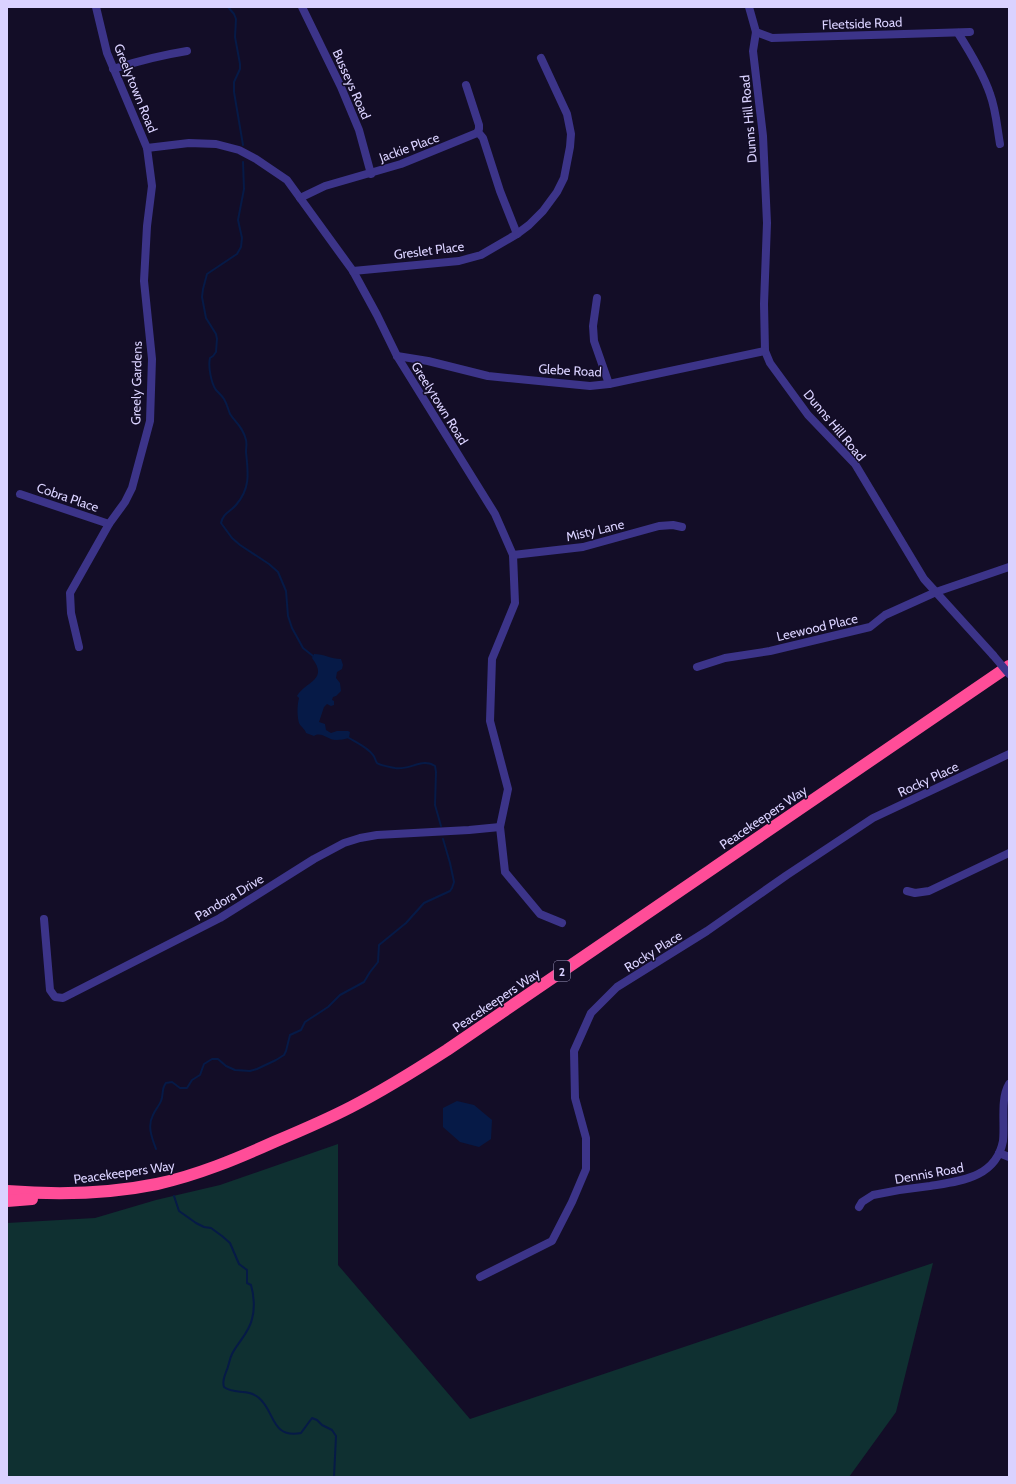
<svg xmlns="http://www.w3.org/2000/svg" width="1016" height="1484" font-family="Cabin,sans-serif">
  <style>
    .green { fill: #0f3031 }
    .water { fill: #061a47 }
    .lines { fill: none; stroke-linecap: round; stroke-linejoin: round }
    .stream { stroke: #061a47; stroke-width: 2 }
    .street { stroke: #3c3489; stroke-width: 8 }
    .highway { stroke: #ff4d98; stroke-width: 12 }
    .street-bridge { stroke: #3c3489; stroke-width: 8 }
    .labels { text-anchor: middle; dominant-baseline: central; stroke-width: 3; stroke-linejoin: round; paint-order: stroke }
    .shield { fill: #130d27; stroke: #9e97be; stroke-width: 1 }
    .shield-label { font-size: 12px; font-weight: bold; fill: #dad2ff }
    .street-label { font-size: 13px; fill: #dad2ff; stroke: #130d27 }
  </style>
  <rect width="100%" height="100%" fill="#130d27"/>
  <path class="green" d="M338 1144V1265L470 1419 933 1263 896 1412 849 1477H7V1223L95 1218 156 1200 220 1185Z"/>
  <g class="water">
    <path d="M314 654C324 654 331 659 341 659L343 665 342 669 337 672 336 678 340 683 341 691 336 696 333 697 332 700 334 701V705L331 706 327 704 324 707 319 722 325 724 326 730 331 733 337 731H348L350 732 349 738C345 739 340 740 336 740 328 740 321 731 314 736L306 733C305 729 301 727 299 723 297 716 297 706 299 698L297 696C306 681 329 680 312 658Z"/>
    <path d="M457 1101 474 1105 492 1120 491 1139 479 1147 460 1142 443 1127V1108Z"/>
  </g>
  <g class="lines">
    <g class="stream">
      <path d="M228 7 234 14 236 19 235 37 240 64V69L234 82V92L243 145"/>
      <path d="M243 162 244 189 238 220 242 238 241 247 237 254 207 274 203 289 202 297 206 318 216 334 217 339 216 352 213 356 210 358C208 366 211 383 216 390 219 393 222 396 224 399 227 404 228 409 230 414 236 423 243 427 246 440 247 444 246 448 246 452 248 472 251 488 236 505 230 512 223 513 221 523L232 538 240 545 269 564 278 572 286 591 288 616 292 628 303 648 313 656"/>
      <path d="M349 738C357 743 367 747 373 755 375 757 375 760 377 763 381 766 391 767 395 768 409 771 423 757 435 766L436 772 435 805 441 826"/>
      <path d="M156 1149C152 1138 147 1126 153 1115 155 1110 159 1106 161 1101 164 1094 161 1089 166 1083L172 1082 180 1088H187L192 1080 200 1075 204 1064 212 1059H218L226 1066 235 1070 250 1071 257 1069 276 1060 284 1055 286 1051 290 1035 301 1030 305 1022 328 1007 340 995 364 982 370 972 378 962 379 945 406 923 424 903 450 891 452 888 454 882 450 863 443 839"/>
      <path d="M174 1196 179 1211 196 1223 204 1227 211 1228 222 1236 230 1243 239 1264 247 1270V1283L251 1285C254 1295 255 1309 252 1319 249 1333 238 1342 232 1354 229 1360 229 1366 226 1372 224 1378 222 1381 224 1387 235 1395 247 1388 259 1398 275 1411 271 1439 301 1433L312 1418 317 1420 322 1425 332 1430 336 1436 334 1477"/>
    </g>
    <g class="street">
      <path d="M96 7 107 53 147 148 189 143 216 144 239 150 256 159 287 180 353 271 377 315 397 356 495 514 513 555 515 603 492 659 490 721 508 789 500 827 505 872 540 914 562 923"/>
      <path d="M302 7 341 87 359 130 371 174"/>
      <path d="M749 7 756 32 753 51 763 136 767 223 764 304 765 351 770 363 808 415 855 464 924 579 993 655"/>
      <path d="M756 32 772 38 970 32"/>
      <path d="M958 33C970 52 983 73 990 94 996 110 997 127 1000 144"/>
      <path d="M113 69C138 61 162 55 187 51"/>
      <path d="M478 132 483 138 500 191 517 234"/>
      <path d="M300 198 325 186 401 164 477 133 479 129V125L466 85"/>
      <path d="M353 271 459 261 481 255 517 234 529 225 543 211 557 192 564 178 570 147 571 134 567 114 541 58"/>
      <path d="M597 298 593 326 594 341 609 384"/>
      <path d="M397 356 428 361 488 376 590 386 609 384 765 351"/>
      <path d="M20 494 109 524"/>
      <path d="M513 555 583 547 659 526 673 525 682 527"/>
      <path d="M79 647 71 613 70 593 109 524 125 502 132 488 150 421 152 359 144 281 147 226 152 186 147 148"/>
      <path d="M697 667 725 658 770 651 870 627 885 615 936 592 1009 567"/>
      <path d="M907 891 915 893 929 891 1009 853"/>
      <path d="M44 919 50 990 55 997 63 998 220 918 314 859 344 843 360 838 377 835 469 830 500 827"/>
      <path d="M999 1153 1009 1157"/>
      <path d="M859 1207 862 1202 873 1195C892 1191 911 1188 930 1186 960 1181 996 1178 1003 1141 1005 1124 1000 1099 1009 1084"/>
      <path d="M480 1277 552 1241 572 1202 586 1169V1138L575 1098 574 1051 591 1013 617 987 707 931 787 875 873 818 1009 754"/>
    </g>
    <g class="highway">
      <path d="M7 1191C57 1195 108 1194 157 1184 198 1175 236 1159 274 1142 300 1131 326 1120 351 1107 384 1090 416 1070 447 1050L1009 666"/>
      <path d="M7 1201 32 1199"/>
    </g>
    <path class="street-bridge" d="M993 655 1009 674"/>
  </g>
  <g class="labels">
    <rect class="shield" x="554" y="961" width="16" height="20" rx="3"/>
    <g class="shield-label">
      <text x="562" y="971">2</text>
    </g>
    <g class="street-label">
      <text transform="translate(862 23) rotate(-2)">Fleetside Road</text>
      <text transform="translate(352 84) rotate(66)">Busseys Road</text>
      <text transform="translate(136 88) rotate(68)">Greelytown Road</text>
      <text transform="translate(748 119) rotate(-95)">Dunns Hill Road</text>
      <text transform="translate(409 147) rotate(-20)">Jackie Place</text>
      <text transform="translate(429 250) rotate(-7)">Greslet Place</text>
      <text transform="translate(570 370) rotate(3)">Glebe Road</text>
      <text transform="translate(136 383) rotate(-89)">Greely Gardens</text>
      <text transform="translate(440 403) rotate(58)">Greelytown Road</text>
      <text transform="translate(835 425) rotate(50)">Dunns Hill Road</text>
      <text transform="translate(68 497) rotate(19)">Cobra Place</text>
      <text transform="translate(595 530) rotate(-13)">Misty Lane</text>
      <text transform="translate(817 627) rotate(-13)">Leewood Place</text>
      <text transform="translate(928 779) rotate(-25)">Rocky Place</text>
      <text transform="translate(763 817) rotate(-34)">Peacekeepers Way</text>
      <text transform="translate(229 897) rotate(-31)">Pandora Drive</text>
      <text transform="translate(653 951) rotate(-32)">Rocky Place</text>
      <text transform="translate(496 1000) rotate(-34)">Peacekeepers Way</text>
      <text transform="translate(124 1172) rotate(-8)">Peacekeepers Way</text>
      <text transform="translate(929 1173) rotate(-10)">Dennis Road</text>
    </g>
  </g>
  <rect width="1016" height="1484" fill="none" stroke="#dad2ff" stroke-width="16"/>
</svg>
